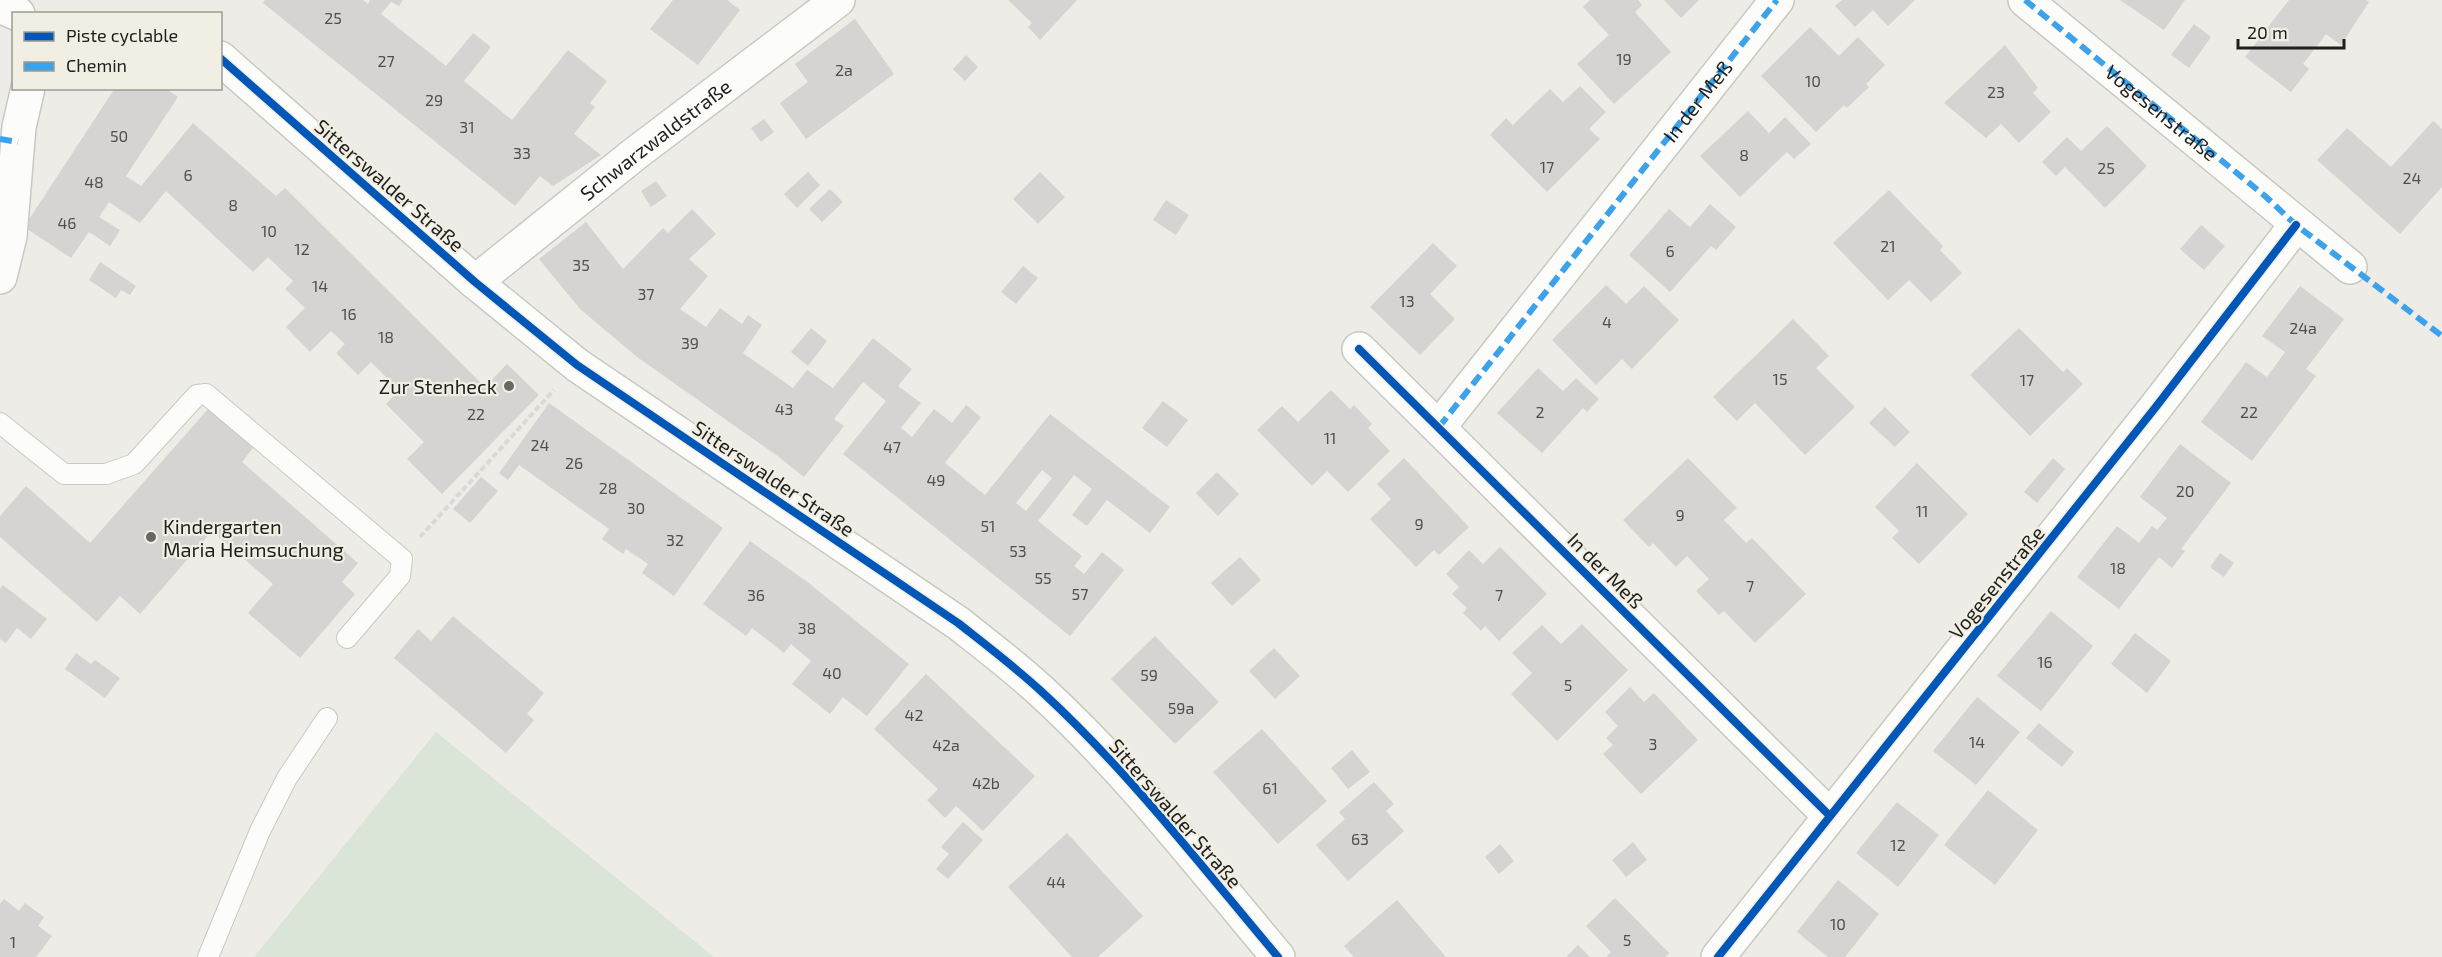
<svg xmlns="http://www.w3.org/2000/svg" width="2442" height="957" font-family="'Exo 2',sans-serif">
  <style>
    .green { fill: #dae4d7 }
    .building { fill: #d6d3d2; fill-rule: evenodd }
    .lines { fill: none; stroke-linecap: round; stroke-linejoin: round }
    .service-casing { stroke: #c9c8c3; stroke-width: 22 }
    .minor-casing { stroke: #c9c8c3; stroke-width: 36 }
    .tertiary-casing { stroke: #c9c8c3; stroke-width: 36 }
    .path { stroke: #dad9d8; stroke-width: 4; stroke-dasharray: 6 3; stroke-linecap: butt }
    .service { stroke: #fcfcfb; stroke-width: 20 }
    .minor { stroke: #fcfcfb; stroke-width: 33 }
    .tertiary { stroke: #fcfcfb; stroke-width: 33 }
    .quiet { stroke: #3da2ea; stroke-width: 6; stroke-dasharray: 12 6; stroke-linecap: butt }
    .cycleway-casing { stroke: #f1eee3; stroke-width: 11 }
    .cycleway { stroke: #0057b8; stroke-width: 8 }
    .poi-dot { fill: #686762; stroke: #f1eee3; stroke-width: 2 }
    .labels { text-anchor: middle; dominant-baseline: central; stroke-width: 4.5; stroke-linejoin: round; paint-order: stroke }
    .number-label { font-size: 16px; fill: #504f4c }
    .street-label { font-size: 20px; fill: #201f1b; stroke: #f1eee3 }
    .poi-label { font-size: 20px; fill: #201f1b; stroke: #f1eee3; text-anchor: end }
  </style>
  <rect width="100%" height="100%" fill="#eeece6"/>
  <path class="green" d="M436 732 714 957H254Z"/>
  <g class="building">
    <path d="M265 0H363L368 4 370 0H403L399 6 391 2 381 14 446 66 473 33 491 47 464 81 512 120 568 50 607 81 590 103 595 107 574 134 601 155 553 186 540 176 515 206 263 3Z"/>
    <path d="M673 0H727L740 10 698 65 650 29Z"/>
    <path d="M1008 0H1077L1040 40 1028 27 1032 23Z"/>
    <path d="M1590 0H1638L1642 5 1635 12 1671 52 1614 104 1577 64 1609 35 1583 7Z"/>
    <path d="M1664 0H1699L1681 18Z"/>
    <path d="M1842 0H1915L1888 26 1873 10 1855 27 1835 6Z"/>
    <path d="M2120 0H2185L2164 30Z"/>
    <path d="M2289 0H2366L2369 2 2341 45 2326 34 2303 64 2309 69 2291 92 2245 57Z"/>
    <path d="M855 19 894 74 806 139 780 103 808 82 795 64Z"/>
    <path d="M2194 24 2211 37 2189 68 2171 55Z"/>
    <path d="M1810 27 1839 56 1858 37 1885 65 1866 84 1869 87 1847 108 1844 105 1816 132 1761 76Z"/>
    <path d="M2005 45 2038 88 2033 93 2051 112 2019 143 2001 124 1986 138 1944 103Z"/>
    <path d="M966 55 978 67 965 81 953 69Z"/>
    <path d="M1580 86 1606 112 1589 129 1600 139 1547 192 1490 135 1506 118 1513 125 1550 89 1563 102Z"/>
    <path d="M115 88H165L178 97 126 176 141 186 193 123 276 196 285 188 485 387 507 364 539 395 442 494 407 459 424 442 386 404 399 390 371 362 358 375 336 353 345 344 331 331 310 352 286 327 305 308 285 289 293 281 268 257 253 272 166 191 140 223 109 202 99 217 120 230 110 246 89 232 71 258 24 227Z"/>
    <path d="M1748 111 1769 133 1785 117 1811 144 1794 159 1787 152 1740 197 1700 156Z"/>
    <path d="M764 119 774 132 761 142 751 128Z"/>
    <path d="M2433 121 2442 129V187L2400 234 2317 160 2347 128 2391 167Z"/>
    <path d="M2107 126 2147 166 2105 208 2065 167 2056 176 2042 162 2067 137 2081 151Z"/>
    <path d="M808 172 820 185 797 208 784 194Z"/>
    <path d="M1040 172 1065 197 1038 224 1013 199Z"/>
    <path d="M656 181 667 196 651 207 641 191Z"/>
    <path d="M830 189 843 202 822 222 809 209Z"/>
    <path d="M1889 190 1943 246 1940 250 1962 273 1931 302 1909 280 1888 300 1833 243Z"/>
    <path d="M1166 200 1189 215 1176 235 1153 220Z"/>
    <path d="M1710 204 1736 227 1716 250 1711 246 1670 292 1629 255 1669 209 1690 227Z"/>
    <path d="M692 209 716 234 689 259 708 276 680 309 706 327 720 308 742 324 748 315 762 325 743 353 793 388 807 370 833 388 873 338 912 369 898 386 921 403 901 428 912 437 934 409 952 423 966 405 981 417 945 463 985 495 1050 414 1170 507 1150 533 1107 500 1087 526 1072 515 1092 489 1074 475 1038 521 1082 556 1074 566 1084 574 1102 552 1124 570 1070 636 843 454 886 401 863 382 834 419 844 426 804 477 779 457 637 357 580 309 539 259 586 222 623 269 663 228 668 233ZM1042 470 1052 478 1026 511 1016 503Z"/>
    <path d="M2201 225 2225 246 2204 270 2180 249Z"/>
    <path d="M1433 243 1457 266 1430 294 1455 319 1420 355 1370 307Z"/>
    <path d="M100 262 136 286 130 295 121 290 116 298 89 280Z"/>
    <path d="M1023 266 1038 278 1016 304 1001 292Z"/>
    <path d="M1606 285 1626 304 1644 286 1679 320 1632 369 1622 359 1596 385 1552 340Z"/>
    <path d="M2300 286 2344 319 2306 369 2316 376 2252 461 2201 422 2246 362 2267 377 2285 352 2262 336Z"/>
    <path d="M1793 319 1829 356 1816 368 1855 407 1805 455 1755 403 1737 421 1713 397Z"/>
    <path d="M811 328 827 341 808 366 791 352Z"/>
    <path d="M2019 328 2063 372 2067 368 2083 384 2030 436 1970 375Z"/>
    <path d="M1538 368 1563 391 1576 378 1599 399 1587 412 1583 408 1542 453 1497 413Z"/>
    <path d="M1331 390 1350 409 1354 405 1372 424 1368 428 1390 451 1348 492 1327 471 1312 486 1257 430 1282 406 1298 422Z"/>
    <path d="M1163 401 1188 420 1167 447 1142 428Z"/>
    <path d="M549 403 723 528 674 596 642 573 648 564 626 549 623 554 602 539 609 529 519 465 508 480 499 473Z"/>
    <path d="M1885 407 1910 432 1895 447 1869 423Z"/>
    <path d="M209 408 254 447 242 462 358 563 342 582 355 594 300 658 248 613 273 584 212 531 140 614 120 596 97 622 0 537V516L26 486 90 543Z"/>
    <path d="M2180 444 2231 483 2181 549 2185 551 2172 568 2159 557 2119 609 2077 577 2117 526 2139 543 2152 526 2157 530 2167 518 2140 497Z"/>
    <path d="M1404 458 1469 527 1439 555 1434 550 1416 567 1370 519 1391 499 1377 484Z"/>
    <path d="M1688 458 1737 508 1724 520 1746 543 1752 538 1806 594 1755 643 1724 611 1719 615 1696 591 1709 579 1687 556 1676 567 1653 543 1649 547 1623 520Z"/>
    <path d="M2053 458 2065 469 2037 503 2024 492Z"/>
    <path d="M1917 463 1968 514 1919 564 1892 538 1899 531 1875 507Z"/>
    <path d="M1217 472 1239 494 1218 516 1196 493Z"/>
    <path d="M481 477 498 491 470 523 453 509Z"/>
    <path d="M750 541 810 584 909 664 867 716 843 697 830 714 792 684 811 661 791 644 784 653 752 628 746 636 703 604Z"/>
    <path d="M1500 547 1547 594 1499 641 1485 626 1481 631 1463 613 1467 608 1452 594 1459 587 1446 574 1469 550 1483 564Z"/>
    <path d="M2220 553 2234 563 2224 577 2210 567Z"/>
    <path d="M1240 557 1261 580 1232 606 1211 583Z"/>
    <path d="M3 585 47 619 31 639 17 628 6 643 0 639V589Z"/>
    <path d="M2051 611 2093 646 2041 711 1997 676Z"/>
    <path d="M453 616 544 693 527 714 534 720 506 753 394 658 418 629 431 641Z"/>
    <path d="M1582 624 1628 670 1557 741 1511 694 1532 673 1512 653 1542 625 1561 644Z"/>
    <path d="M2135 633 2171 661 2147 693 2111 664Z"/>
    <path d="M1155 636 1219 702 1175 744 1111 679Z"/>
    <path d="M1274 648 1300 676 1275 699 1249 671Z"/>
    <path d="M76 653 91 664 95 660 120 678 105 698 65 669Z"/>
    <path d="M926 674 1035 776 983 831 956 806 945 818 927 800 938 789 874 729Z"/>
    <path d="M1630 687 1644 702 1654 693 1698 740 1641 794 1603 754 1613 745 1606 738 1618 726 1605 712Z"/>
    <path d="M1977 697 2020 732 1976 785 1933 751Z"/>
    <path d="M2039 723 2074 752 2062 767 2026 738Z"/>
    <path d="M1262 729 1327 801 1278 844 1213 772Z"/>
    <path d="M1352 750 1370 772 1348 789 1331 768Z"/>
    <path d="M1374 782 1394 804 1386 811 1404 831 1348 881 1316 845 1345 819 1339 812Z"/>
    <path d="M1988 790 2038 830 1995 885 1944 845Z"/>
    <path d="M1897 802 1939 835 1898 887 1856 853Z"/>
    <path d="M963 822 983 840 948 879 936 869 949 854 941 847Z"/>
    <path d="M1067 833 1143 916 1098 957H1072L1008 887Z"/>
    <path d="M1633 842 1647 860 1626 877 1612 860Z"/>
    <path d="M1500 844 1514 861 1499 874 1485 857Z"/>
    <path d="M1838 880 1879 914 1845 957H1828L1797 932Z"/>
    <path d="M1615 898 1669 953 1665 957H1606L1611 952 1586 926Z"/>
    <path d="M4 899 19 911 25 903 44 917 38 926 52 936 36 957H0V904Z"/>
    <path d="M1397 900 1446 957H1354L1344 946Z"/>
    <path d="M1578 945 1590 957H1566Z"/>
  </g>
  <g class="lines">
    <defs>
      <g id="service">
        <path d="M0 423 64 474H106L134 464 197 395 206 394 402 559 400 576 347 638"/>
        <path d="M208 957 260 831 287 778 327 718"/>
      </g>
      <g id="minor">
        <path id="s1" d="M2025 0 2350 267"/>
        <path d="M0 6 18 14"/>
        <path id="s2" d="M475 282 636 153 838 0"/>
        <path d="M1359 349 1830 816"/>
        <path id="s3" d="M1439 427 1777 0"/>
        <path d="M1718 957 2155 408 2296 225"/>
      </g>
      <g id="tertiary">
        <path d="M220 58 475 282 577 365 958 623C986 645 1015 667 1042 692 1129 772 1202 867 1278 957"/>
        <path d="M0 277 10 236 19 127 28 88"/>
      </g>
    </defs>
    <use href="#service" class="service-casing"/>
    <use href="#minor" class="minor-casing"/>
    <use href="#tertiary" class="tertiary-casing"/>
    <path class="path" d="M420 537 554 390"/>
    <use href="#service" class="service"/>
    <use href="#minor" class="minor"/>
    <use href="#tertiary" class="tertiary"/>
    <g class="quiet">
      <path d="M2025 0 2265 196 2296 225 2442 336"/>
      <path d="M0 139 18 142"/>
      <path d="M1439 427 1777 0"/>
    </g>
    <defs>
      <g id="cycleway">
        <path d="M220 58 475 282 577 365 958 623C986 645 1015 667 1042 692 1129 772 1202 867 1278 957"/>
        <path d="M1359 349 1830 816"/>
        <path d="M1718 957 2155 408 2296 225"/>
      </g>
    </defs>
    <use href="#cycleway" class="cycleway-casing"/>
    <use href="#cycleway" class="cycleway"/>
  </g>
  <g class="poi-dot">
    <circle cx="509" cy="386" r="6"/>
    <circle cx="151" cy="537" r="6"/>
  </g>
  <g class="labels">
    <g class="number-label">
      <text x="333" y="17">25</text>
      <text x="1624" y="58">19</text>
      <text x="386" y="60">27</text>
      <text x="844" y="69">2a</text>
      <text x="1813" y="80">10</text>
      <text x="1996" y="91">23</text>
      <text x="434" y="99">29</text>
      <text x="467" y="126">31</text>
      <text x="119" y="135">50</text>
      <text x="522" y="152">33</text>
      <text x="1744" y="154">8</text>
      <text x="1547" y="166">17</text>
      <text x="2106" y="167">25</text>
      <text x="188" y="174">6</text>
      <text x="2412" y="177">24</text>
      <text x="94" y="181">48</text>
      <text x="233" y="204">8</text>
      <text x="67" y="222">46</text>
      <text x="269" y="230">10</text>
      <text x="1888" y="245">21</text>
      <text x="302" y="248">12</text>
      <text x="1670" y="250">6</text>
      <text x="581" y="264">35</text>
      <text x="320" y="285">14</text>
      <text x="646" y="293">37</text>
      <text x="1407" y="300">13</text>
      <text x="349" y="313">16</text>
      <text x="1607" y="321">4</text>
      <text x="2303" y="327">24a</text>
      <text x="386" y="336">18</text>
      <text x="690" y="342">39</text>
      <text x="1780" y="378">15</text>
      <text x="2027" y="379">17</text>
      <text x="784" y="408">43</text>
      <text x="1540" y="411">2</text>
      <text x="2249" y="411">22</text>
      <text x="476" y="413">22</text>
      <text x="1330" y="437">11</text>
      <text x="540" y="444">24</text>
      <text x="892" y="446">47</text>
      <text x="574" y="462">26</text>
      <text x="936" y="479">49</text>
      <text x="608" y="487">28</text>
      <text x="2185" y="490">20</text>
      <text x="636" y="507">30</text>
      <text x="1922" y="510">11</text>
      <text x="1680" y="514">9</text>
      <text x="1419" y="523">9</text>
      <text x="988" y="525">51</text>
      <text x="675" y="539">32</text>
      <text x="1018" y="550">53</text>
      <text x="2118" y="567">18</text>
      <text x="1043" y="577">55</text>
      <text x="1750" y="585">7</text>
      <text x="1080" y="593">57</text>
      <text x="756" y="594">36</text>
      <text x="1499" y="594">7</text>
      <text x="807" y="627">38</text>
      <text x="2045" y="661">16</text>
      <text x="832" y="672">40</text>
      <text x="1149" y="674">59</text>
      <text x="1568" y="684">5</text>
      <text x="1181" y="707">59a</text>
      <text x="914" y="714">42</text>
      <text x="1977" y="741">14</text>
      <text x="1653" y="743">3</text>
      <text x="946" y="744">42a</text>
      <text x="986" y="782">42b</text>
      <text x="1270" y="787">61</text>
      <text x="1360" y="838">63</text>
      <text x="1898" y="844">12</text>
      <text x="1056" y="881">44</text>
      <text x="1838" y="923">10</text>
      <text x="1627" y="939">5</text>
      <text x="13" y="941">1</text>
    </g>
    <g class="street-label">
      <text stroke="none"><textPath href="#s3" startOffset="416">In der Meß</textPath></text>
      <text stroke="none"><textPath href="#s1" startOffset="177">Vogesenstraße</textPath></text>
      <text stroke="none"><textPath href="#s2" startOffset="230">Schwarzwaldstraße</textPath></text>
      <text transform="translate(390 185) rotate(41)">Sitterswalder Straße</text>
      <text transform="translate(774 478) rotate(34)">Sitterswalder Straße</text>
      <text transform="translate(1606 570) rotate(45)">In der Meß</text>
      <text transform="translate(1996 582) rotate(-51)">Vogesenstraße</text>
      <text transform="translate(1176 813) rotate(49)">Sitterswalder Straße</text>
    </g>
    <g class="poi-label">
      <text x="497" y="386">Zur Stenheck</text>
      <text x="163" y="526" text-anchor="start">Kindergarten<tspan x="163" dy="23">Maria Heimsuchung</tspan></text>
    </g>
  </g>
  <rect x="12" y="12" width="210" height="78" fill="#f1eee3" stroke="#9d9b93" stroke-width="1.5"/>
  <rect x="24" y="32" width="30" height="9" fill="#0057b8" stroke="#9d9b93" stroke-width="1.5"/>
  <text x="66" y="42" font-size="18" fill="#201f1b">Piste cyclable</text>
  <rect x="24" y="62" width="30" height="9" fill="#3da2ea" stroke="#9d9b93" stroke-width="1.5"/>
  <text x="66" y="72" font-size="18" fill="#201f1b">Chemin</text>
  <path d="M2238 39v9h106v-9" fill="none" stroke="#201f1b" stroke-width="3"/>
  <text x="2247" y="39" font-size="18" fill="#201f1b" stroke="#f1eee3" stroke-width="4.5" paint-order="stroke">20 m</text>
</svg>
